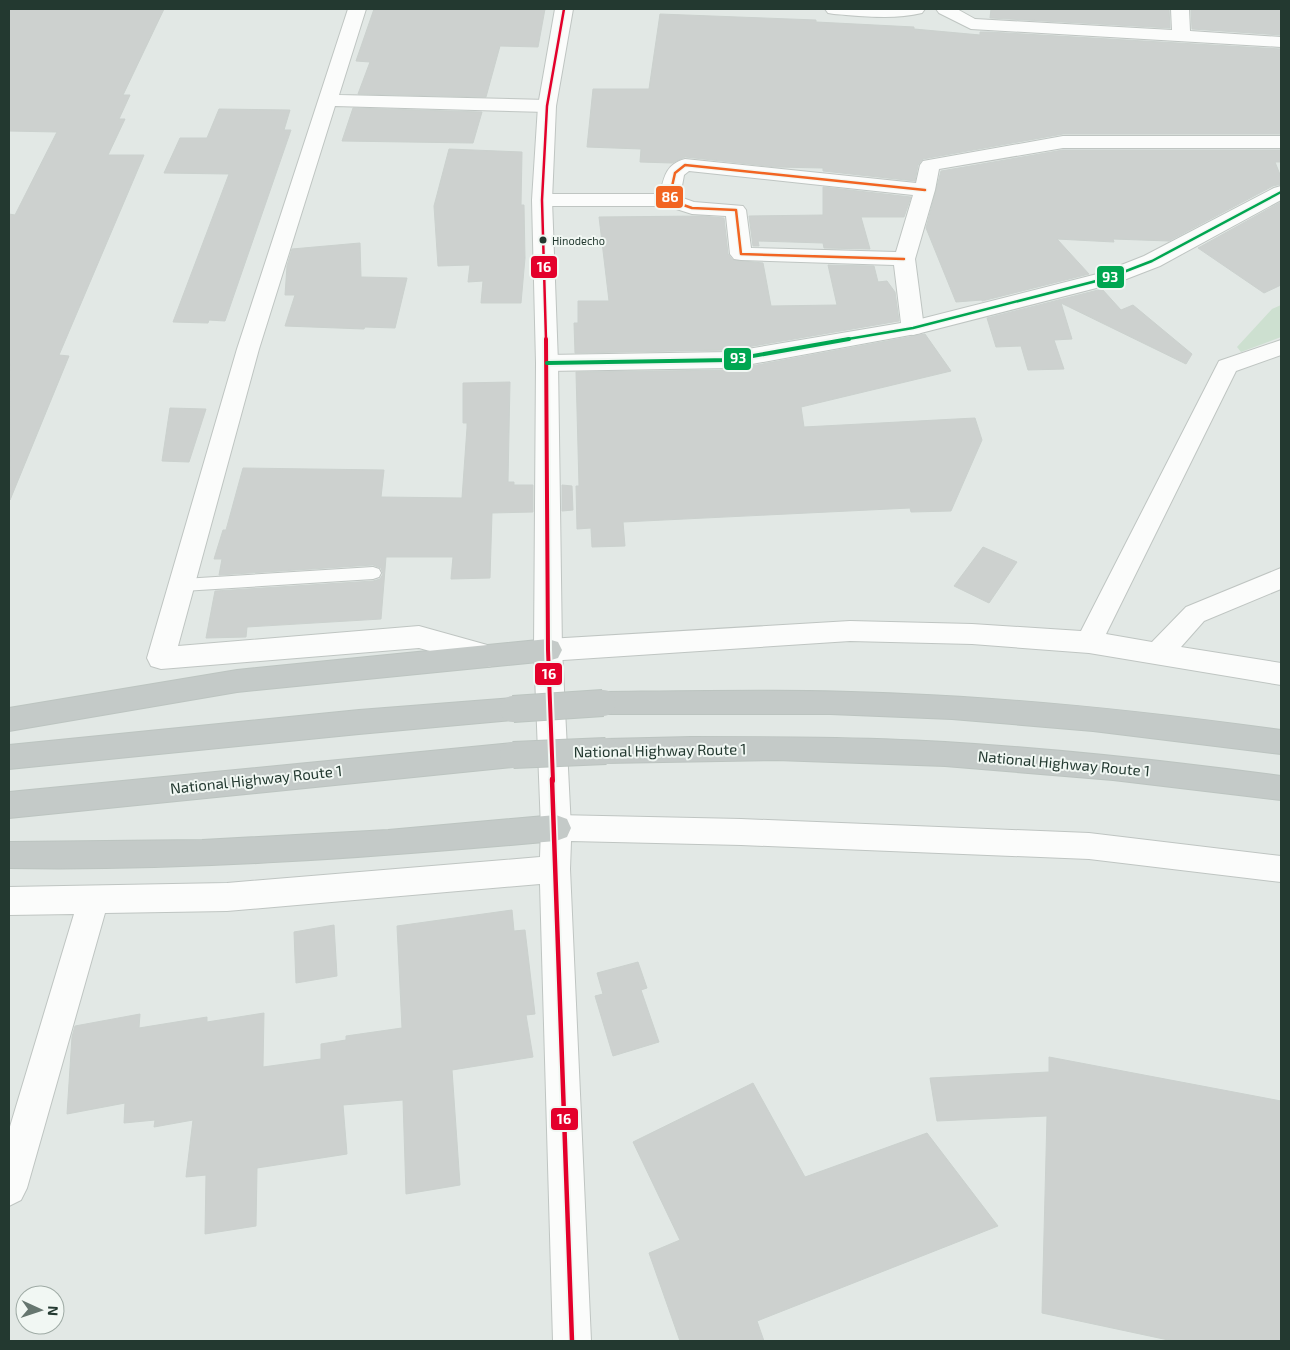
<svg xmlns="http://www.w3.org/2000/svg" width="1290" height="1350" font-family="'Exo 2',sans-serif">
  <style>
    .green { fill: #cde0d0 }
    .building { fill: #cdd1cf; stroke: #cbd1ce }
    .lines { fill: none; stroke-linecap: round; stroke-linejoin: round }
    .service-casing { stroke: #bfc5c2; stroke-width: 2 }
    .minor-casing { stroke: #bfc5c2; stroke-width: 2 }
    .tertiary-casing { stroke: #bfc5c2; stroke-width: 2 }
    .trunk-casing { stroke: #bcc4c0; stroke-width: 2 }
    .service { fill: #fbfcfb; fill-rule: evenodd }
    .minor { fill: #fbfcfb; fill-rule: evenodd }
    .tertiary { fill: #fbfcfb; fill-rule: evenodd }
    .trunk { fill: #c4cac8; fill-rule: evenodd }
    .trunk-bridge-casing { stroke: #bcc4c0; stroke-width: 28; stroke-linecap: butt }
    .trunk-bridge { stroke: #c4cac8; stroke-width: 26 }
    .bus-1-far2-casing { stroke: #f1f7f3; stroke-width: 5 }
    .bus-1-far1-casing { stroke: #f1f7f3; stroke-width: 8 }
    .bus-1-casing { stroke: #f1f7f3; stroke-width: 8 }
    .bus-2-casing { stroke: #f1f7f3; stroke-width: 5 }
    .bus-3-far1-casing { stroke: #f1f7f3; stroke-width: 5 }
    .bus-3-casing { stroke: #f1f7f3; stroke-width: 8 }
    .bus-1-far2 { stroke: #e4002b; stroke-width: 2.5 }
    .bus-1-far1 { stroke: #e4002b; stroke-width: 4 }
    .bus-1 { stroke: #e4002b; stroke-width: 4.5 }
    .bus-2 { stroke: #f26522; stroke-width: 2.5 }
    .bus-3-far1 { stroke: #00a651; stroke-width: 2.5 }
    .bus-3 { stroke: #00a651; stroke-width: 4 }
    .bus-dot { fill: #233930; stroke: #f1f7f3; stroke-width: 2 }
    .labels { text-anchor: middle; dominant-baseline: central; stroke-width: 4; stroke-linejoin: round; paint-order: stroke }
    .far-bus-label { font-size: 11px; fill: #233930; stroke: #f1f7f3; text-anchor: start }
    .street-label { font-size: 15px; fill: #233930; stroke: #f1f7f3 }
    .line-badge { stroke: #f1f7f3; stroke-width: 2 }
    .badge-label { font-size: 14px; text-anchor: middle; font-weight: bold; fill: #fff }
  </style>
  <rect width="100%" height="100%" fill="#e2e8e5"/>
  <path class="green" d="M1281 305V337L1241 352 1237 347 1272 309Z"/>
  <g class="building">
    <path d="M9 9H164L123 95H130L119 119H125L108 155H144L59 355 69 356 10 500 9 214 15 215 57 132 9 131Z"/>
    <path d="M374 9H545L538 47 500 46 486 97 358 94 370 62 356 61Z"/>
    <path d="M991 9H1169L1170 28 990 18Z"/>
    <path d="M1191 9H1281V35L1192 29Z"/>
    <path d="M660 14 816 20V22L914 27V29L980 35V32H989L1281 49V134H1063L923 159 918 165 915 181 823 171V168L776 167 685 157 672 163 640 162 641 149 587 147 593 89H649Z"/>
    <path d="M353 108 482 112 473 143 342 141Z"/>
    <path d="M219 109 290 110 284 130H291L225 321 209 320 208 323 173 322 229 174 164 173 180 138H207Z"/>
    <path d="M449 149 522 152 521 205H524L525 258 521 303H481L483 281 468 282 470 265 438 266 434 206Z"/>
    <path d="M1063 150H1281V162H1275L1281 177V184L1273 186 1169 241 1113 239 1114 242 1057 239 1089 274 982 301V300L956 302 926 228 941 171Z"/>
    <path d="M823 187 911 197 904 217H861L870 249 824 248 823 243 758 241 759 246H753L749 216 823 215Z"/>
    <path d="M1281 202V285L1264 293 1198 248Z"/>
    <path d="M702 216 724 218 728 254 733 260 763 263 771 306 837 305 828 265 874 266 878 282 887 281 895 292 899 321 730 350 575 353 574 323H578V301H609L599 217Z"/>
    <path d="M360 243 361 277 407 278 395 328 365 327 364 329 285 326 295 295H285L287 266 292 249Z"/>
    <path d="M1102 289 1121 310 1133 305 1192 354 1186 364 1061 303 1072 339 1054 340 1064 369 1028 370 1021 346 996 347 987 318Z"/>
    <path d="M925 334 951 371 801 407 804 427 975 418 982 440 951 511 911 512 910 508 623 522 625 546 592 547 591 528 577 529 576 486H579L576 372 730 370Z"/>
    <path d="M510 382 508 482H514V485H533V512L492 513 490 578 451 579 453 557H386L381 619 247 627 246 637 206 638 215 591 373 581 380 579 383 574 381 568 373 565 219 575 222 559H214L223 530H226L243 468 384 470 381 497 462 498 467 428V423H463V383Z"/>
    <path d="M170 408 206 409 189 462 162 461Z"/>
    <path d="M562 485 572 486 573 510 562 511Z"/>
    <path d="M983 547 1017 562 989 603 954 586Z"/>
    <path d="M512 910 514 931 525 930 535 1014 526 1015 533 1057 452 1070 460 1185 406 1194 403 1100 343 1105 347 1154 257 1168 256 1226 205 1234 206 1175 186 1177 193 1120 154 1127 155 1120 124 1123 125 1103 67 1114 72 1037 75 1026 140 1014 139 1028 207 1017V1022L264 1013 263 1067 321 1059V1044L346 1040V1036L402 1028 397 926Z"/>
    <path d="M334 925 337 976 296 983 294 932Z"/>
    <path d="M638 962 647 988 641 990 659 1042 613 1056 595 996 603 994 597 973Z"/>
    <path d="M1049 1057 1281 1101V1341H1173L1042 1313 1047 1116 937 1121 930 1078 1049 1072Z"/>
    <path d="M753 1083 805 1177 927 1133 998 1226 757 1321 764 1341H680L649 1253 680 1240 633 1142Z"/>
  </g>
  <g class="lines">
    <defs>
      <path id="service" d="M373 567 379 569 381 573 379 577 373 579 183 591 177 589 175 585 177 581 183 579Z"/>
      <g id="minor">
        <path d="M348 9H366L339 95 547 100 554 102 556 106 554 110 547 112 335 106 259 349 178 646 419 626 498 648 502 656 498 664 488 667 419 648 161 669 151 666 147 658 237 349Z"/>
        <path d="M936 9H957L975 19 1172 30 1171 9H1189L1190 31 1281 37V47L971 29 939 13Z"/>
        <path d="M1063 136H1281V148H1063L939 169 935 190 915 259 924 328 921 333 730 368 547 371 539 368 536 363 539 358 547 355 730 352 901 323 894 265 741 260 734 259 730 254 726 216 692 214 667 206H542L535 204 532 200 535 196 542 194H660C664 177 666 164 685 159L916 183 920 165 923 161ZM689 171 913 195 896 252 751 248 746 210 743 206 694 202 680 197 684 175Z"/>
        <path d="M1281 340V355L1236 371 1106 634 1152 642 1186 607 1281 568V589L1204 621 1181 647 1281 663V685L1089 653 972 644 850 641 548 661 538 658 534 650 538 642 548 639 850 621 972 624 1081 631 1219 361Z"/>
        <path d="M556 815 741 819 1089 833 1281 856V882L1089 859 741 845 571 841 570 869 591 1341H553L540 884 227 911 105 913 27 1188 21 1200 9 1206V1130L74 914 9 915V887L227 883 540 857 541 828 545 819Z"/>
      </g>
      <g id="tertiary">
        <path d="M555 9H573L556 106 552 200 558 363 562 650 571 828 567 837 556 841 545 837 541 828 534 650 536 363 532 200 538 106Z"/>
        <path d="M825 9H925L922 13C894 20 862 16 834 14L828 13Z"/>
        <path d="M1281 186V200L1160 266 1116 283 913 335 905 333 902 328 905 323 1101 273 1144 256 1274 188Z"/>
      </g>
      <g id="trunk">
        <path d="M548 639 558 642 562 650 558 658 548 661 237 692 9 731V708L237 670Z"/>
        <path d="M603 692C704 691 805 689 905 694 1031 699 1156 713 1281 730V754L1093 731 952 719 830 714H603L593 711 589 703 593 695Z"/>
        <path d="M513 698 523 701 527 709 523 717 513 720 359 734 9 769V745L359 710Z"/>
        <path d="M691 737C776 737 861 737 945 742 1058 749 1169 761 1281 776V800L1113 780 945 766 776 760 606 763 596 759 592 751 596 743 606 739Z"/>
        <path d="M513 743 523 747 527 755 523 763 513 767 9 818V792Z"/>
        <path d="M556 815 567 819 571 828 567 837 556 841C374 857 192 871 9 868V842L202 840 388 830Z"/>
      </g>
    </defs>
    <use href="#service" class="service-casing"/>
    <use href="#minor" class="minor-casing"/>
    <use href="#tertiary" class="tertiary-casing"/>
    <use href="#trunk" class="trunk-casing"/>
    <use href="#service" class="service"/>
    <use href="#minor" class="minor"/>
    <use href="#tertiary" class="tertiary"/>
    <use href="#trunk" class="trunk"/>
    <defs>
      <g id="trunk-bridge">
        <path d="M513 709 603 703"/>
        <path d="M513 755 606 751"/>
      </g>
    </defs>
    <use href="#trunk-bridge" class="trunk-bridge-casing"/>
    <use href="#trunk-bridge" class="trunk-bridge"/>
    <defs>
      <path id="bus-1-far2" d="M546 340 542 200 547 106 564 9"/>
      <path id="bus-1-far1" d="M546 339 548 650 553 781"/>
      <path id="bus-1" d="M552 779 572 1341"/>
      <path id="bus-2" d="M904 259 741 254 736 210 692 208 669 200 675 173 685 165 925 190"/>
      <path id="bus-3-far1" d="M842 340 913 328 1108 278 1152 261 1281 192"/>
      <path id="bus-3" d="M547 363 730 360 849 339"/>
    </defs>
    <use href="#bus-1-far2" class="bus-1-far2-casing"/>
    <use href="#bus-1-far1" class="bus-1-far1-casing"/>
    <use href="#bus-1" class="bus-1-casing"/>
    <use href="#bus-2" class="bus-2-casing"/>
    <use href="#bus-3-far1" class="bus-3-far1-casing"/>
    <use href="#bus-3" class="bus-3-casing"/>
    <use href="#bus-1-far2" class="bus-1-far2"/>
    <use href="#bus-1-far1" class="bus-1-far1"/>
    <use href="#bus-1" class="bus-1"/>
    <use href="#bus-2" class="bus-2"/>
    <use href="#bus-3-far1" class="bus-3-far1"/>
    <use href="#bus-3" class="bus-3"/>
  </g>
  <circle class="bus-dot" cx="543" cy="240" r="4.5"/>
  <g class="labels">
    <g class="far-bus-label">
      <text x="552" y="240">Hinodecho</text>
    </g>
    <g class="street-label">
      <text transform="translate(660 750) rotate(-1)">National Highway Route 1</text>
      <text transform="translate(1064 763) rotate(5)">National Highway Route 1</text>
      <text transform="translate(256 779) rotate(-6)">National Highway Route 1</text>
    </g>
  </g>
  <g class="line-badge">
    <rect x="655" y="185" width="29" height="24" rx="5" fill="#f26522"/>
    <rect x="530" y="255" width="28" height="24" rx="5" fill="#e4002b"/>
    <rect x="1096" y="265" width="29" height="24" rx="5" fill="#00a651"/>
    <rect x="723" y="347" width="29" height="24" rx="5" fill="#00a651"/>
    <rect x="534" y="662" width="29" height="24" rx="5" fill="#e4002b"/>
    <rect x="550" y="1107" width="29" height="24" rx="5" fill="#e4002b"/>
  </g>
  <g class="badge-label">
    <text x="670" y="202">86</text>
    <text x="544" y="272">16</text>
    <text x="1110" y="282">93</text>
    <text x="738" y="363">93</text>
    <text x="549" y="679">16</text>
    <text x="564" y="1124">16</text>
  </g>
  <rect width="1290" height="1350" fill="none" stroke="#233930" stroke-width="20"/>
  <g transform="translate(40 1310) rotate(93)"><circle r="24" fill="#f1f7f3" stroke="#9faba5"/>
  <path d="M0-4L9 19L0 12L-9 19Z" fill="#66766f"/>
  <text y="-8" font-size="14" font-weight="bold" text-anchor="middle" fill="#233930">N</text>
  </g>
</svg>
